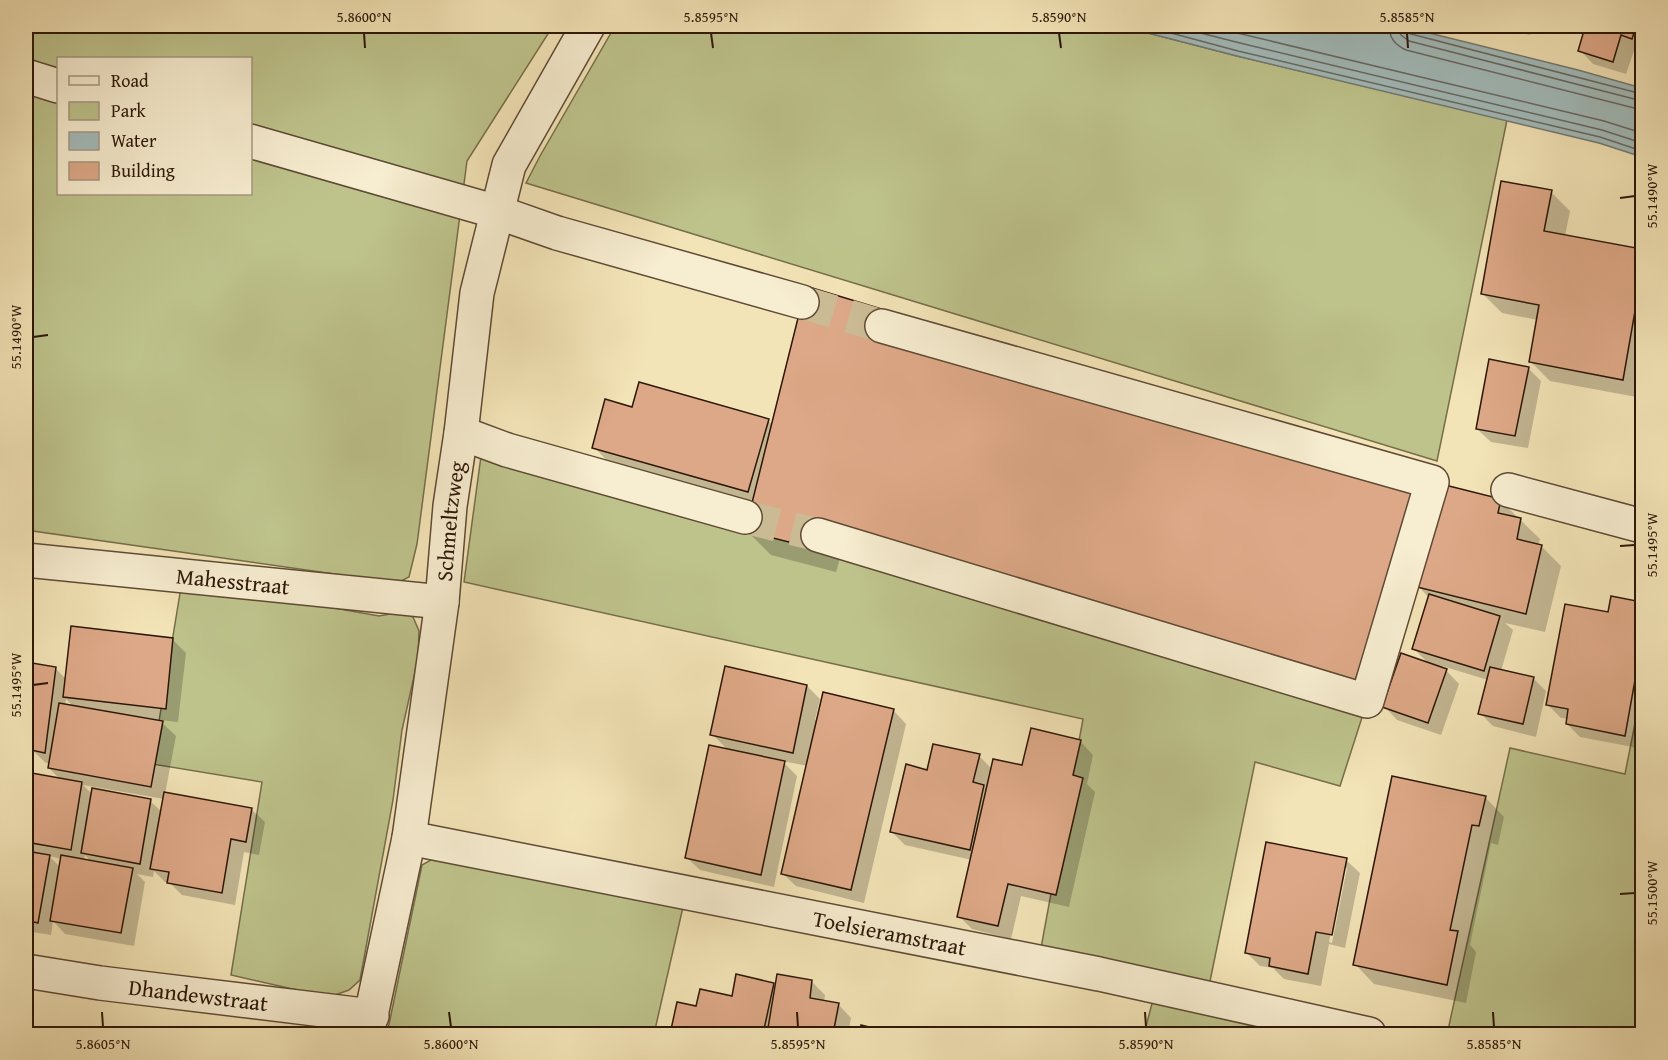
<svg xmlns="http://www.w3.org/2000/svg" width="1668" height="1060" font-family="'Gentium Book Plus',serif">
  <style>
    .green { fill: #bec38c; stroke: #766d4a; stroke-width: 1.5; fill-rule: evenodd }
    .water { fill: #a2bbbb; stroke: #737973; stroke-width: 1.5 }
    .shadow { fill: #0003; fill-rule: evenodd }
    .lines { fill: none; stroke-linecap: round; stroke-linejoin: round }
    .shore { stroke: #686962; stroke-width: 1.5 }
    .building { fill: #dda887; stroke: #2d1708; stroke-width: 1.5 }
    .minor-tunnel { stroke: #cbbb94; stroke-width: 33; stroke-dasharray: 33 16; stroke-linecap: butt }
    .minor-casing { stroke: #5e4a34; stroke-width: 36 }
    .minor { stroke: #f7edd0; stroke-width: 33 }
    .ticks { fill: none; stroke: #2d1708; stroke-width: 2 }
    .labels { text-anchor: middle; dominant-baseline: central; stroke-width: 4.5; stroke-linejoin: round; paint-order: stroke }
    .street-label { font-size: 22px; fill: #2d1708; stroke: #f7edd0 }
    .neatline { fill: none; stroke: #2d1708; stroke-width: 2 }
    .ticks-label { font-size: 15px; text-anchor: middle; fill: #2d1708 }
  </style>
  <rect width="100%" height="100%" fill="#f3e4b7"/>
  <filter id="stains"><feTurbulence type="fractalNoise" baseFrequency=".00333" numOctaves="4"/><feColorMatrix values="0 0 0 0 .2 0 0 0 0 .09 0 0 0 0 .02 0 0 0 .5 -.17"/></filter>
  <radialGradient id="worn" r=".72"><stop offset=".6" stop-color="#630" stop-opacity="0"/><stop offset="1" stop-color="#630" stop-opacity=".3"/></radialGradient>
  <g class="green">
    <path d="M26 26H553L467 161 417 544 409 577 397 583 26 530ZM58 58H250V194H58Z"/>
    <path d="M615 26H1121L1237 56 1507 120 1437 461 526 183 540 156Z"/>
    <path d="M484 434 1366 705 1340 786 1255 762 1209 986 1041 948 1083 719 464 582Z"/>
    <path d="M182 581 379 616 401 612 413 617 419 631 418 659 402 730 393 800 360 980 349 990 335 995 315 994 231 975 262 782 152 764Z"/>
    <path d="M1642 688V1034H1466L1448 1030 1510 748 1625 774Z"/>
    <path d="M436 857 683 907 654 1034H387L422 865Z"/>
    <path d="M1154 996 1336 1034H1144Z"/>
  </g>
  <path class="water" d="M1121 26H1401L1578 70 1642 88V157L1599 143 1237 56Z"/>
  <g class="shadow">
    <path d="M1496 26H1533L1530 35Z"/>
    <path d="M1553 26H1642V50L1635 48 1626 74 1593 64 1580 50 1584 35Z"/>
    <path d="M1551 192 1570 211 1565 236 1642 250V398L1550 381 1531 362 1538 320 1502 313 1483 294Z"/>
    <path d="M908 336 1501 501 1540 539 1538 546H1541L1561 566 1545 632 1505 623 1513 630 1501 671 1533 678 1546 691 1536 737 1493 726 1480 713 1488 680 1442 666 1459 684 1441 735 1397 720 1384 706 1430 665 1414 649 1429 598 1419 587 1378 707 844 544 836 572 771 555 747 531 613 467 594 447 633 409 768 420 773 426Z"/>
    <path d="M1528 368 1541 381 1528 448 1491 442 1477 429Z"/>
    <path d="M26 446 29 450 28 474H26Z"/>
    <path d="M1612 598 1642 603V723L1638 748 1580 737 1567 724 1568 719 1561 718 1547 704 1609 614Z"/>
    <path d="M173 640 186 653 178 722 159 720 176 736 165 794 251 809 265 822 259 855 244 852 235 905 182 895 169 882H165L154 871 153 877 137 874 145 882 134 946 65 934 53 921 51 935 26 931V852H27L26 774 61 780 49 768 50 764 46 763 32 750 26 749V655L35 665 55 668 66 679ZM66 699 75 708 65 706ZM83 785 164 799 162 812 150 801 92 794ZM85 855 91 862 84 861ZM49 856 62 859 61 868Z"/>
    <path d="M807 686 820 699 815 720 893 710 906 724 864 903 796 886 782 873 808 766 782 761 797 776 774 887 700 870 686 857 728 750 712 734Z"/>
    <path d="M1080 741 1093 755 1087 784 1095 792 1069 907 1021 896 1011 939 972 929 959 916 972 860 905 845 892 832 928 771 979 756 992 769 1024 767Z"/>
    <path d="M1485 797 1504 817 1498 845 1491 843 1470 945 1476 952 1466 1003 1374 984 1355 964Z"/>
    <path d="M1346 860 1360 873 1345 948 1329 944 1321 986 1284 979 1273 968 1260 966 1246 952ZM1344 868H1347L1332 943 1329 942Z"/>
    <path d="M812 982 825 995 824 1002 838 1004 851 1018 848 1034H672L678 1004 697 1007 774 984 776 987Z"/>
  </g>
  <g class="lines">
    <g class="shore">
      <path d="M1145 26 1238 51 1600 137 1642 151"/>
      <path d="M1173 26 1240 43 1602 130 1642 143"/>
      <path d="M1208 26 1604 121 1642 133"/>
      <path d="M1389 26C1389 37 1395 45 1406 50L1642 110"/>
      <path d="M1398 26 1401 35 1409 41 1642 101"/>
      <path d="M1406 26V31L1411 34 1642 94"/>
    </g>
  </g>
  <g class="building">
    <path d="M1581 26H1636L1632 39 1621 35 1613 62 1578 51 1585 27Z"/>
    <path d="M1501 181 1552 190 1544 231 1642 249V271L1623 380 1529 362 1539 305 1481 294Z"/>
    <path d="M809 287 885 310 880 342 1418 494 1354 684 745 531 802 302Z"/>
    <path d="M1489 359 1529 367 1515 436 1476 429Z"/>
    <path d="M639 382 769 419 748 492 592 448 605 399 632 407Z"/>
    <path d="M1441 484 1501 499 1498 513 1521 518 1517 539 1542 545 1526 614 1417 587Z"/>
    <path d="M1429 594 1500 616 1484 671 1412 649Z"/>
    <path d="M1611 596 1642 602V641L1625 736 1566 724 1568 709 1546 705 1565 604 1608 612Z"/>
    <path d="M71 626 173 638 166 709 63 697Z"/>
    <path d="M1401 653 1447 669 1428 723 1382 707Z"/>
    <path d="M26 662 56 667 45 753 31 750 32 739 26 738Z"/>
    <path d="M725 666 807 685 793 753 710 735Z"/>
    <path d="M1490 667 1534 677 1523 724 1478 714Z"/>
    <path d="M823 692 894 709 851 890 781 874Z"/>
    <path d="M59 703 163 721 151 787 48 768Z"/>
    <path d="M1031 728 1081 740 1073 775 1083 778 1056 895 1008 884 998 926 957 917 993 759 1022 765Z"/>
    <path d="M933 744 980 754 973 782 984 785 970 850 890 832 906 764 927 770Z"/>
    <path d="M709 745 785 761 761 875 685 858Z"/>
    <path d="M26 772 82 782 71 850 26 842Z"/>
    <path d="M1392 776 1486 796 1479 826 1472 825 1450 930 1458 931 1447 985 1353 965Z"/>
    <path d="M92 788 151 799 140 864 81 853Z"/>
    <path d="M164 792 252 808 246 842 231 839 222 893 167 883 169 872 150 869Z"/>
    <path d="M1266 842 1347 858 1332 935 1316 932 1308 974 1269 966 1270 958 1245 953Z"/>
    <path d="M26 851 50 855 38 923 26 920Z"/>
    <path d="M61 855 133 868 121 933 50 921Z"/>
    <path d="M736 974 774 983 763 1034H670L677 1002 696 1006 700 989 732 996Z"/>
    <path d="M777 974 812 980 810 998 839 1003 833 1034H767Z"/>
    <path d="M861 1025 898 1034H859Z"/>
  </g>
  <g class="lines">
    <g class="minor-tunnel">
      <path d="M802 302 882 326"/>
      <path d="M745 517 818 535"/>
    </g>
    <defs>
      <g id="minor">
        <path d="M26 76 58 86"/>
        <path d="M250 141 497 212 557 233 802 302"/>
        <path d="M461 433 507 450 745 517"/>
        <path d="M1508 490 1642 526"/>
        <path d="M818 535 1367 701 1432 482 882 326"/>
        <path id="s1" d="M26 560 442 602"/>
        <path id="s2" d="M409 838 1099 974 1369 1034"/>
        <path id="s3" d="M26 971 100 983 372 1016"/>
        <path id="s4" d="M367 1034 409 838 442 602 450 506 461 433 477 293 509 165 588 26"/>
      </g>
    </defs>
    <use href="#minor" class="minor-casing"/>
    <use href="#minor" class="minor"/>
  </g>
  <path class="ticks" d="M364 33 365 48M711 33 713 48M1059 33 1061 48M1407 33 1408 48M1620 198 1635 196M33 337 48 335M1620 546 1635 545M33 685 48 683M1620 894 1635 893M102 1012 103 1027M449 1012 451 1027M797 1012 798 1027M1145 1012 1146 1027M1493 1012 1494 1027"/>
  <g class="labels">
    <g class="street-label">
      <text stroke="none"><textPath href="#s4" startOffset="520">Schmeltzweg</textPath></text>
      <text stroke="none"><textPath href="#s1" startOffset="208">Mahesstraat</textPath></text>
      <text stroke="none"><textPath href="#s2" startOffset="490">Toelsieramstraat</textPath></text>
      <text stroke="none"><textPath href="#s3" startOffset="174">Dhandewstraat</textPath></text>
    </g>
  </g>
  <rect width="1668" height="1060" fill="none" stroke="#f3e4b7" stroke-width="66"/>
  <rect x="57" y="57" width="195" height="138" fill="#f7edd0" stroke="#a69780" stroke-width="1.5"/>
  <rect x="69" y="76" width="30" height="9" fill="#f7edd0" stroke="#a69780" stroke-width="1.5"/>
  <text x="111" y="87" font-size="18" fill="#2d1708">Road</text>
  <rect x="69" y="102" width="30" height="18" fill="#bec38c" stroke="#a69780" stroke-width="1.5"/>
  <text x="111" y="117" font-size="18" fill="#2d1708">Park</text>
  <rect x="69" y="132" width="30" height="18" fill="#a2bbbb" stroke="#a69780" stroke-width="1.5"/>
  <text x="111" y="147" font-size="18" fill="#2d1708">Water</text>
  <rect x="69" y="162" width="30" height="18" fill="#dda887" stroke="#a69780" stroke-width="1.5"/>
  <text x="111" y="177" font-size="18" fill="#2d1708">Building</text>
  <rect x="33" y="33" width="1602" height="994" class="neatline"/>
  <g class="ticks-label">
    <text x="364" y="22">5.8600°N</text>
    <text x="711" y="22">5.8595°N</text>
    <text x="1059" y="22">5.8590°N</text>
    <text x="1407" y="22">5.8585°N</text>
    <text transform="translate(1652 196) rotate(-90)" y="5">55.1490°W</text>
    <text transform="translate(16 337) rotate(-90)" y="5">55.1490°W</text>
    <text transform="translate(1652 545) rotate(-90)" y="5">55.1495°W</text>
    <text transform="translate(16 685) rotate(-90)" y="5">55.1495°W</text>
    <text transform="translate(1652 893) rotate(-90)" y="5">55.1500°W</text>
    <text x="103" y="1049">5.8605°N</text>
    <text x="451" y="1049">5.8600°N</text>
    <text x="798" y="1049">5.8595°N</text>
    <text x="1146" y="1049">5.8590°N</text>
    <text x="1494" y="1049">5.8585°N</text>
  </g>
  <rect width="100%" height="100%" filter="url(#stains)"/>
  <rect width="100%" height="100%" fill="url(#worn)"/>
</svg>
